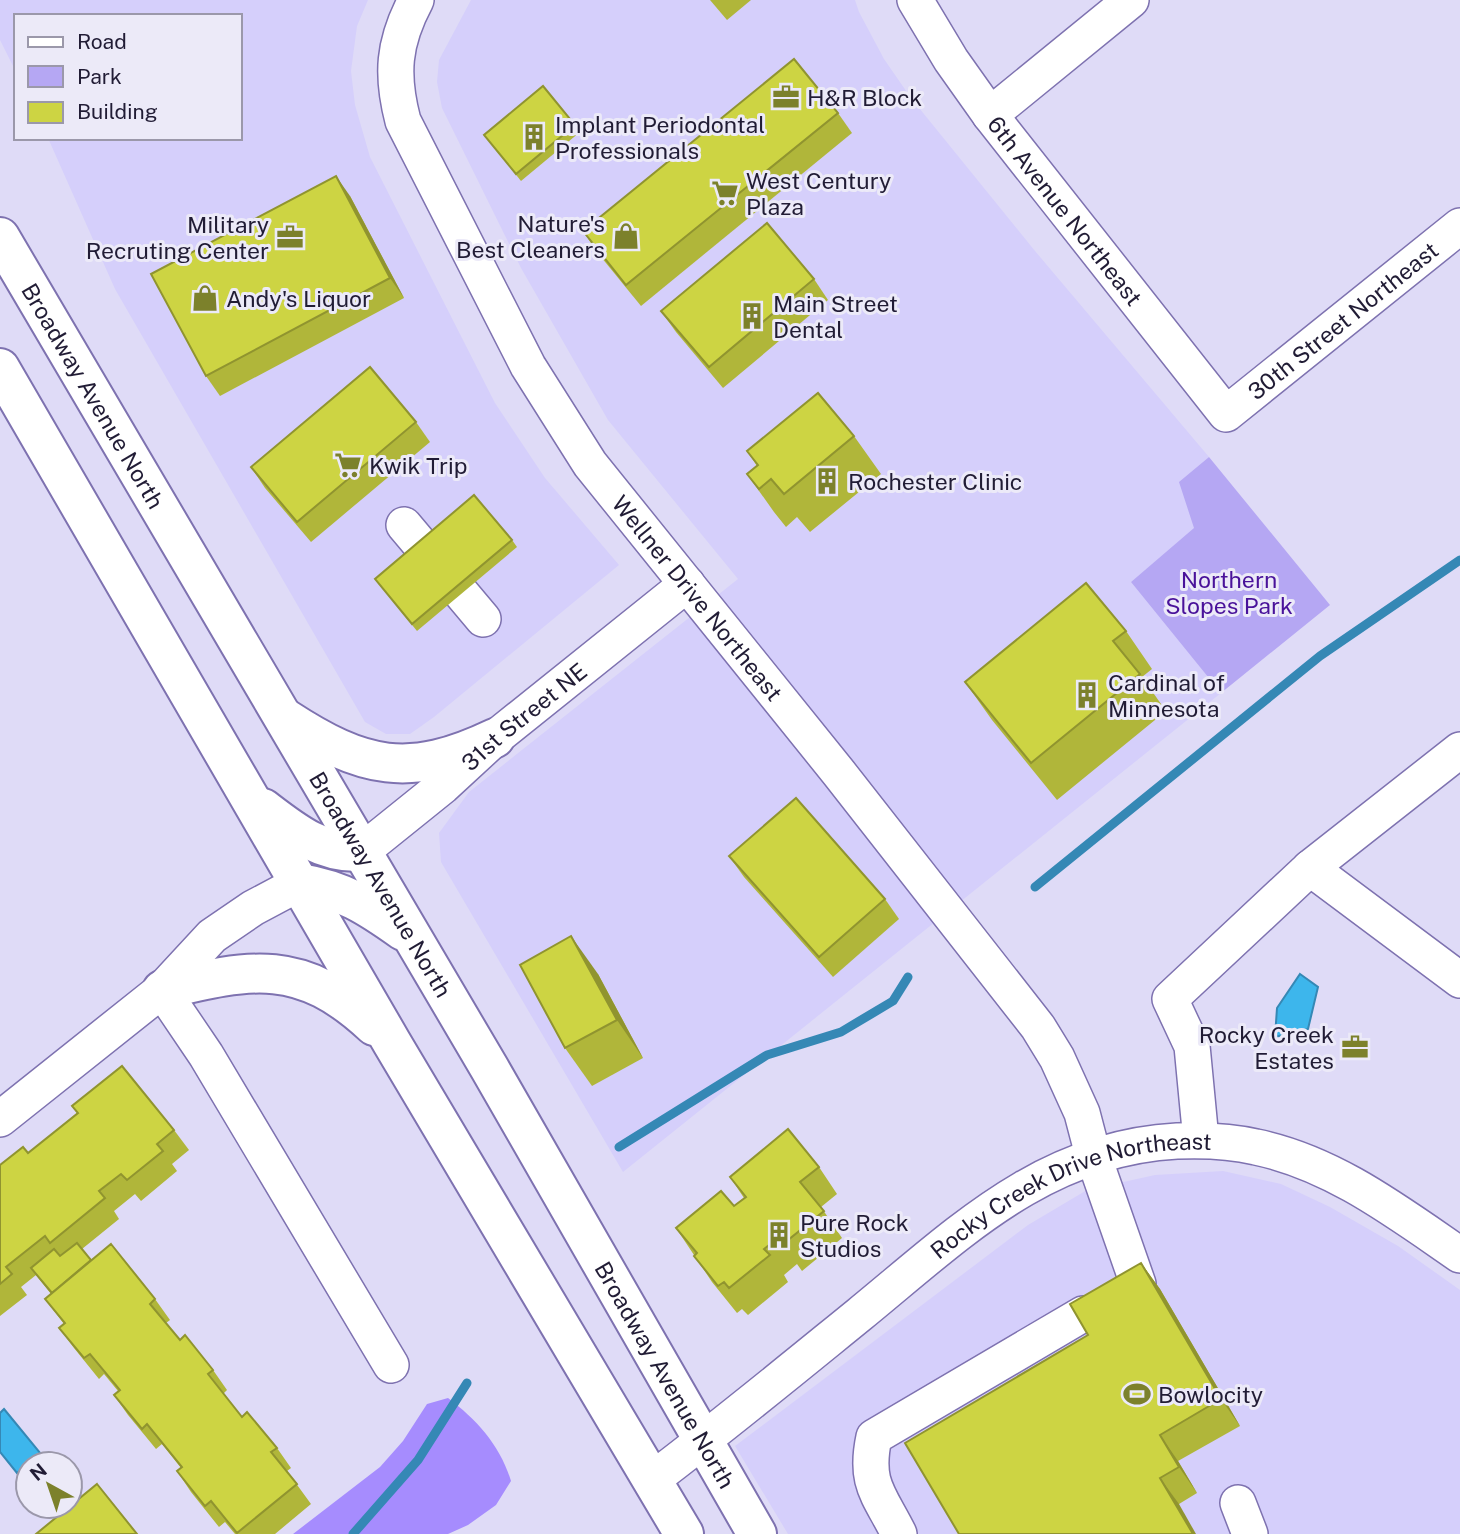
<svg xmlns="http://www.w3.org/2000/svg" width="1460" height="1534" font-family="'Public Sans',sans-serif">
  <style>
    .built { fill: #d5cffb }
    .green { fill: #b5a7f3 }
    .forest { fill: #a68cfe }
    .water { fill: #3db6ec; stroke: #3588b5; stroke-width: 2 }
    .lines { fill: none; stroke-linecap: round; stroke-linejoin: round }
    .stream { stroke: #3588b5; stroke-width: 9 }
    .minor-casing { stroke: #7e72b0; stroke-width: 38 }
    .major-casing { stroke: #7e72b0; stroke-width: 42 }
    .minor { stroke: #fff; stroke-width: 35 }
    .major { stroke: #fff; stroke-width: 38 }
    .wall { fill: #b0b63a }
    .shaded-wall { fill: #90942f }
    .building { fill: #cdd443; stroke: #90942f; stroke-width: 2 }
    .labels { text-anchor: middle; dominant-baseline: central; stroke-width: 6; stroke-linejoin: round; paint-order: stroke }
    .poi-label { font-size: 23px; fill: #211c35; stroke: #eceaf8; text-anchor: start }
    .street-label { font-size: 23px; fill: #211c35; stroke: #eceaf8 }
    .park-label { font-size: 23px; fill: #49129a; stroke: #eceaf8 }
  </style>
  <rect width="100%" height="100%" fill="#dfdbf7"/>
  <g class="built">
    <path d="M0 0H368L357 26 351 71 355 105 370 157 495 403 545 478 619 565 434 717 410 734H386L365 722 115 289 48 138H240V16H16V72L0 40Z"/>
    <path d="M471 0H855L859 12 884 59 911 98 1035 251 1209 457 1180 482 1195 528 1131 582 1221 693 623 1172 441 862 439 833 469 792 738 579 608 420 521 268 442 108 437 82 439 60Z"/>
    <path d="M1223 1171 1281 1184 1330 1207 1398 1246 1460 1290V1534H788L735 1446 1028 1225 1087 1190 1155 1175Z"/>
  </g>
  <path class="green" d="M1209 457 1330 605 1221 693 1131 582 1194 528 1179 482Z"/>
  <path class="forest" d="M448 1398C477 1420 500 1445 511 1481L496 1505 468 1525 448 1534H293L380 1467 403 1441 427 1404Z"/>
  <g class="water">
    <path d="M1300 974 1318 987 1308 1029 1275 1037 1277 1008Z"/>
    <path d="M4 1409 41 1454 17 1473 0 1452V1413Z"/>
  </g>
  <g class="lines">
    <g class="stream">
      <path d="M1035 887 1320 656 1460 560"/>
      <path d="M619 1147 767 1055 841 1032 893 1001 908 977"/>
      <path d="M353 1534 418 1460 467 1383"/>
    </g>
    <defs>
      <g id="minor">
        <path id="s1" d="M416 0C393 43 391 75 403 121L528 366 590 464 839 773 1038 1027 1057 1058 1082 1113 1093 1155 1138 1284"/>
        <path id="s2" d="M915 0 951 60 990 115 1226 414 1460 226"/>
        <path d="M990 115 1131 0"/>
        <path d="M404 525 483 619"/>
        <path d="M1460 750 1310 868 1460 980"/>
        <path id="s3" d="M361 852 443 786 495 738 687 584"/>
        <path d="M162 990 206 1055 391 1365"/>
        <path d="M0 1119 162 990 212 936 253 908 300 883"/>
        <path d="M1201 1140 1192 1046 1170 999 1310 868"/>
        <path id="s4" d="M653 1479C723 1426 791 1370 860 1314 958 1234 1043 1148 1177 1141 1203 1140 1231 1141 1256 1147 1333 1163 1396 1211 1460 1255"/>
        <path d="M1238 1503 1250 1534"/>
        <path d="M899 1534C879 1494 864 1484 874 1437L1083 1314"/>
      </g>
      <g id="major">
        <path id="s5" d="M0 237 490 1069 757 1534"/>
        <path d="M0 368 392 1043 684 1534"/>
        <path d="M285 718C363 769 409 779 495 738"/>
        <path d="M263 808C293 831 321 854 361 852"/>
        <path d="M300 883C343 890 368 906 403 931"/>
        <path d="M162 990C252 968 301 958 374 1026"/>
      </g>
    </defs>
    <use href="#minor" class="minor-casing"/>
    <use href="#major" class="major-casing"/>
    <use href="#minor" class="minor"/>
    <use href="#major" class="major"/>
  </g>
  <g class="wall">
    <path d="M710 0H751L727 20Z"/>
    <path d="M838 113 852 133 641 306 597 252 583 231Z"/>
    <path d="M575 125 580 132 521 181 484 135Z"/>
    <path d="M350 196 404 298 220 396 206 376Z"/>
    <path d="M814 279 828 300 723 388 676 332 661 311Z"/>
    <path d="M416 422 430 442 311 542 265 488 251 467Z"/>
    <path d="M854 436 881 474 810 532 797 517 786 527 774 512 747 474 757 466 747 451Z"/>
    <path d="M512 540 517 547 417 631 375 579Z"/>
    <path d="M1126 631 1152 669 1142 677 1166 711 1057 800 992 720 965 682Z"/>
    <path d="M729 856 885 899 899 919 833 977 744 877Z"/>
    <path d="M598 974 643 1058 592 1086 565 1048Z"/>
    <path d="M72 1106 174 1130 189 1150 172 1164 177 1171 141 1201 135 1194 114 1211 119 1219 82 1249 91 1260 155 1299 170 1320 166 1323 180 1340 213 1370 227 1390 223 1394 242 1417 277 1448 291 1468 287 1471 311 1504 275 1534H235L225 1522 219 1527 191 1492 177 1471 181 1468 162 1444 156 1449 128 1415 114 1395 118 1391 104 1374 99 1379 74 1348 59 1328 64 1324 45 1299 51 1294 36 1275 21 1287 27 1295 0 1316V1165L28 1153 77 1113Z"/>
    <path d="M819 1167 837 1194 821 1207 842 1238 802 1271 797 1264 784 1275 788 1282 748 1315 742 1309 737 1313 712 1282 676 1228 734 1206 744 1198 730 1177Z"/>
    <path d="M1141 1263 1160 1289 1240 1426 1178 1461 1197 1493 1179 1504 959 1534 1088 1335Z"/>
  </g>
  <g class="shaded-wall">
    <path d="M336 176 350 196 404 298 390 278Z"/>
    <path d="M571 936 598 974 643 1058 617 1020Z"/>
    <path d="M1141 1263 1160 1289 1240 1426 1221 1399Z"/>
    <path d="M1160 1435 1178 1461 1197 1493 1179 1467Z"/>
    <path d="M1160 1478 1179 1504 1196 1534H1193Z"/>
  </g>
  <g class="building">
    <path d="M794 59 838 113 626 285 583 231Z"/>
    <path d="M543 86 575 125 516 174 484 135Z"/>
    <path d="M336 176 390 278 206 376 151 274Z"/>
    <path d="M767 223 814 279 709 367 661 311Z"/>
    <path d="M370 367 416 422 297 522 251 467Z"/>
    <path d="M818 393 854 436 784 494 771 479 759 489 747 474 758 465 747 451Z"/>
    <path d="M474 495 512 540 412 624 375 579Z"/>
    <path d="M1086 583 1126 631 1113 641 1140 674 1031 763 965 682Z"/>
    <path d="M796 798 885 899 819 957 729 856Z"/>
    <path d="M571 936 617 1020 565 1048 520 965Z"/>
    <path d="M122 1066 174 1130 157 1144 163 1151 127 1180 121 1174 99 1191 105 1198 50 1243 45 1236 21 1255 6 1267 12 1274 0 1284V1165L23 1147 28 1153 78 1113 72 1106Z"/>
    <path d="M788 1129 819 1167 800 1182 824 1211 783 1244 778 1238 764 1249 770 1255 729 1288 724 1282 718 1286 694 1256 697 1253 676 1228 721 1191 734 1206 746 1197 730 1177Z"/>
    <path d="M77 1243 91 1260 52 1293 31 1268 54 1249 60 1256Z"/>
    <path d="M111 1244 155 1299 150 1304 180 1340 185 1335 213 1370 208 1374 242 1417 247 1412 277 1448 271 1452 297 1484 237 1533 211 1501 205 1506 177 1471 182 1467 147 1424 142 1429 114 1395 120 1390 90 1354 84 1358 59 1328 65 1323 45 1299Z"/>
    <path d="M1141 1263 1221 1399 1160 1435 1179 1467 1160 1478 1193 1534H959L905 1443 1088 1335 1070 1304Z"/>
    <path d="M97 1484 137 1534H36Z"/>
  </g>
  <defs>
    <symbol id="office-bare" viewBox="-9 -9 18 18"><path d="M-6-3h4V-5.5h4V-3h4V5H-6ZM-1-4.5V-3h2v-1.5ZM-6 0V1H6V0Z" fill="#7c812b" stroke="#eceaf8" stroke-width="2.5" paint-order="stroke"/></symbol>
    <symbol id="building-bare" viewBox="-9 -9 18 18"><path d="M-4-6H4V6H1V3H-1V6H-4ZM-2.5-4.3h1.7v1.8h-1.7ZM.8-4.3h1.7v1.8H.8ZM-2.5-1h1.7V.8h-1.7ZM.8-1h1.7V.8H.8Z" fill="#7c812b" stroke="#eceaf8" stroke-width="2.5" paint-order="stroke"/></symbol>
    <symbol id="supermarket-bare" viewBox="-9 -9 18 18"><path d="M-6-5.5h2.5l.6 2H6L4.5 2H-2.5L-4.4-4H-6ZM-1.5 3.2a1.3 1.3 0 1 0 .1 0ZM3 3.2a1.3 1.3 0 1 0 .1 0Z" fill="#7c812b" stroke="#eceaf8" stroke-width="2.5" paint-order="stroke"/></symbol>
    <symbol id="shop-bare" viewBox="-9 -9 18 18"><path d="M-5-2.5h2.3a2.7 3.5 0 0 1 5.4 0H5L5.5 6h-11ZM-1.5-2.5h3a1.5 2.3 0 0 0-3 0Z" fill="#7c812b" stroke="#eceaf8" stroke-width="2.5" paint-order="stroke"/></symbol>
    <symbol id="stadium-bare" viewBox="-9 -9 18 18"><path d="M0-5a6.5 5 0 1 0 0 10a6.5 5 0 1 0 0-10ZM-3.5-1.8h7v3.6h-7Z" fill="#7c812b" stroke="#eceaf8" stroke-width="2.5" paint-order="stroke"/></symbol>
  </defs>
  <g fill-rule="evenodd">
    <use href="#office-bare" x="767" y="78" width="38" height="38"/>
    <use href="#building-bare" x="515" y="118" width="38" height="38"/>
    <use href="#supermarket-bare" x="706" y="174" width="38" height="38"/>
    <use href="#shop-bare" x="607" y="217" width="38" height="38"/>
    <use href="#office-bare" x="271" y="218" width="38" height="38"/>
    <use href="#shop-bare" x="186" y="279" width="38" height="38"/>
    <use href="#building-bare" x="733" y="297" width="38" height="38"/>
    <use href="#supermarket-bare" x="329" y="446" width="38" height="38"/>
    <use href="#building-bare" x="808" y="462" width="38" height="38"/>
    <use href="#building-bare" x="1068" y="676" width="38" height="38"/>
    <use href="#office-bare" x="1336" y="1028" width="38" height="38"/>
    <use href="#building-bare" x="760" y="1216" width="38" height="38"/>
    <use href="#stadium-bare" x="1118" y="1375" width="38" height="38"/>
  </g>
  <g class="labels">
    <g class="poi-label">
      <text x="807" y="97">H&amp;R Block</text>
      <text x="555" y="124">Implant Periodontal<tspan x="555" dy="26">Professionals</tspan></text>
      <text x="746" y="180">West Century<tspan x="746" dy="26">Plaza</tspan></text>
      <text x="605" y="223" text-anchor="end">Nature's<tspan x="605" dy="26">Best Cleaners</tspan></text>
      <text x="269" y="224" text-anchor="end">Military<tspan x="269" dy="26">Recruting Center</tspan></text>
      <text x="226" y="298">Andy's Liquor</text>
      <text x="773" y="303">Main Street<tspan x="773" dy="26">Dental</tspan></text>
      <text x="369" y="465">Kwik Trip</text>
      <text x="848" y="481">Rochester Clinic</text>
      <text x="1108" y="682">Cardinal of<tspan x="1108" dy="26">Minnesota</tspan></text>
      <text x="1334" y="1034" text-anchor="end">Rocky Creek<tspan x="1334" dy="26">Estates</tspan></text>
      <text x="800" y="1222">Pure Rock<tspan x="800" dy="26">Studios</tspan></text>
      <text x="1158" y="1394">Bowlocity</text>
    </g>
    <g class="street-label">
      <text stroke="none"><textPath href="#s2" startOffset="259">6th Avenue Northeast</textPath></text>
      <text stroke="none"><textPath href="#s2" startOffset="668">30th Street Northeast</textPath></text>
      <text stroke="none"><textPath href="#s5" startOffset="184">Broadway Avenue North</textPath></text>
      <text stroke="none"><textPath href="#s1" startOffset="688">Wellner Drive Northeast</textPath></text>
      <text stroke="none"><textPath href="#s3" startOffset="212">31st Street NE</textPath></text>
      <text stroke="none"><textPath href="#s5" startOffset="751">Broadway Avenue North</textPath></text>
      <text stroke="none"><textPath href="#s4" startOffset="514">Rocky Creek Drive Northeast</textPath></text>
      <text stroke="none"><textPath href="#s5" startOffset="1318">Broadway Avenue North</textPath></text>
    </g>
    <g class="park-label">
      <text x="1229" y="579">Northern<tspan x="1229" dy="26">Slopes Park</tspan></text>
    </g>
  </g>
  <rect x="14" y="14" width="228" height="126" fill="#eceaf8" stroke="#9b98aa" stroke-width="2"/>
  <rect x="28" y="37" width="35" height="10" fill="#ffffff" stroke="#9b98aa" stroke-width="2"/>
  <text x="77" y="49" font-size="21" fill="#211c35">Road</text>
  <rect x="28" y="66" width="35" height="21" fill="#b5a7f3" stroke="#9b98aa" stroke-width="2"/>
  <text x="77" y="84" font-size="21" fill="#211c35">Park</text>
  <rect x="28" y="102" width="35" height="21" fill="#cdd443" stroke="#9b98aa" stroke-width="2"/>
  <text x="77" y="119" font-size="21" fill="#211c35">Building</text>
  <g transform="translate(49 1485) rotate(320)"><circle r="33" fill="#eceaf8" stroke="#9b98aa" stroke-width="2"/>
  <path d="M0-5L12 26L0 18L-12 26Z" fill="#7c812b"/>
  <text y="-10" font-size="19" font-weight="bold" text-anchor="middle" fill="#211c35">N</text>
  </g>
</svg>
